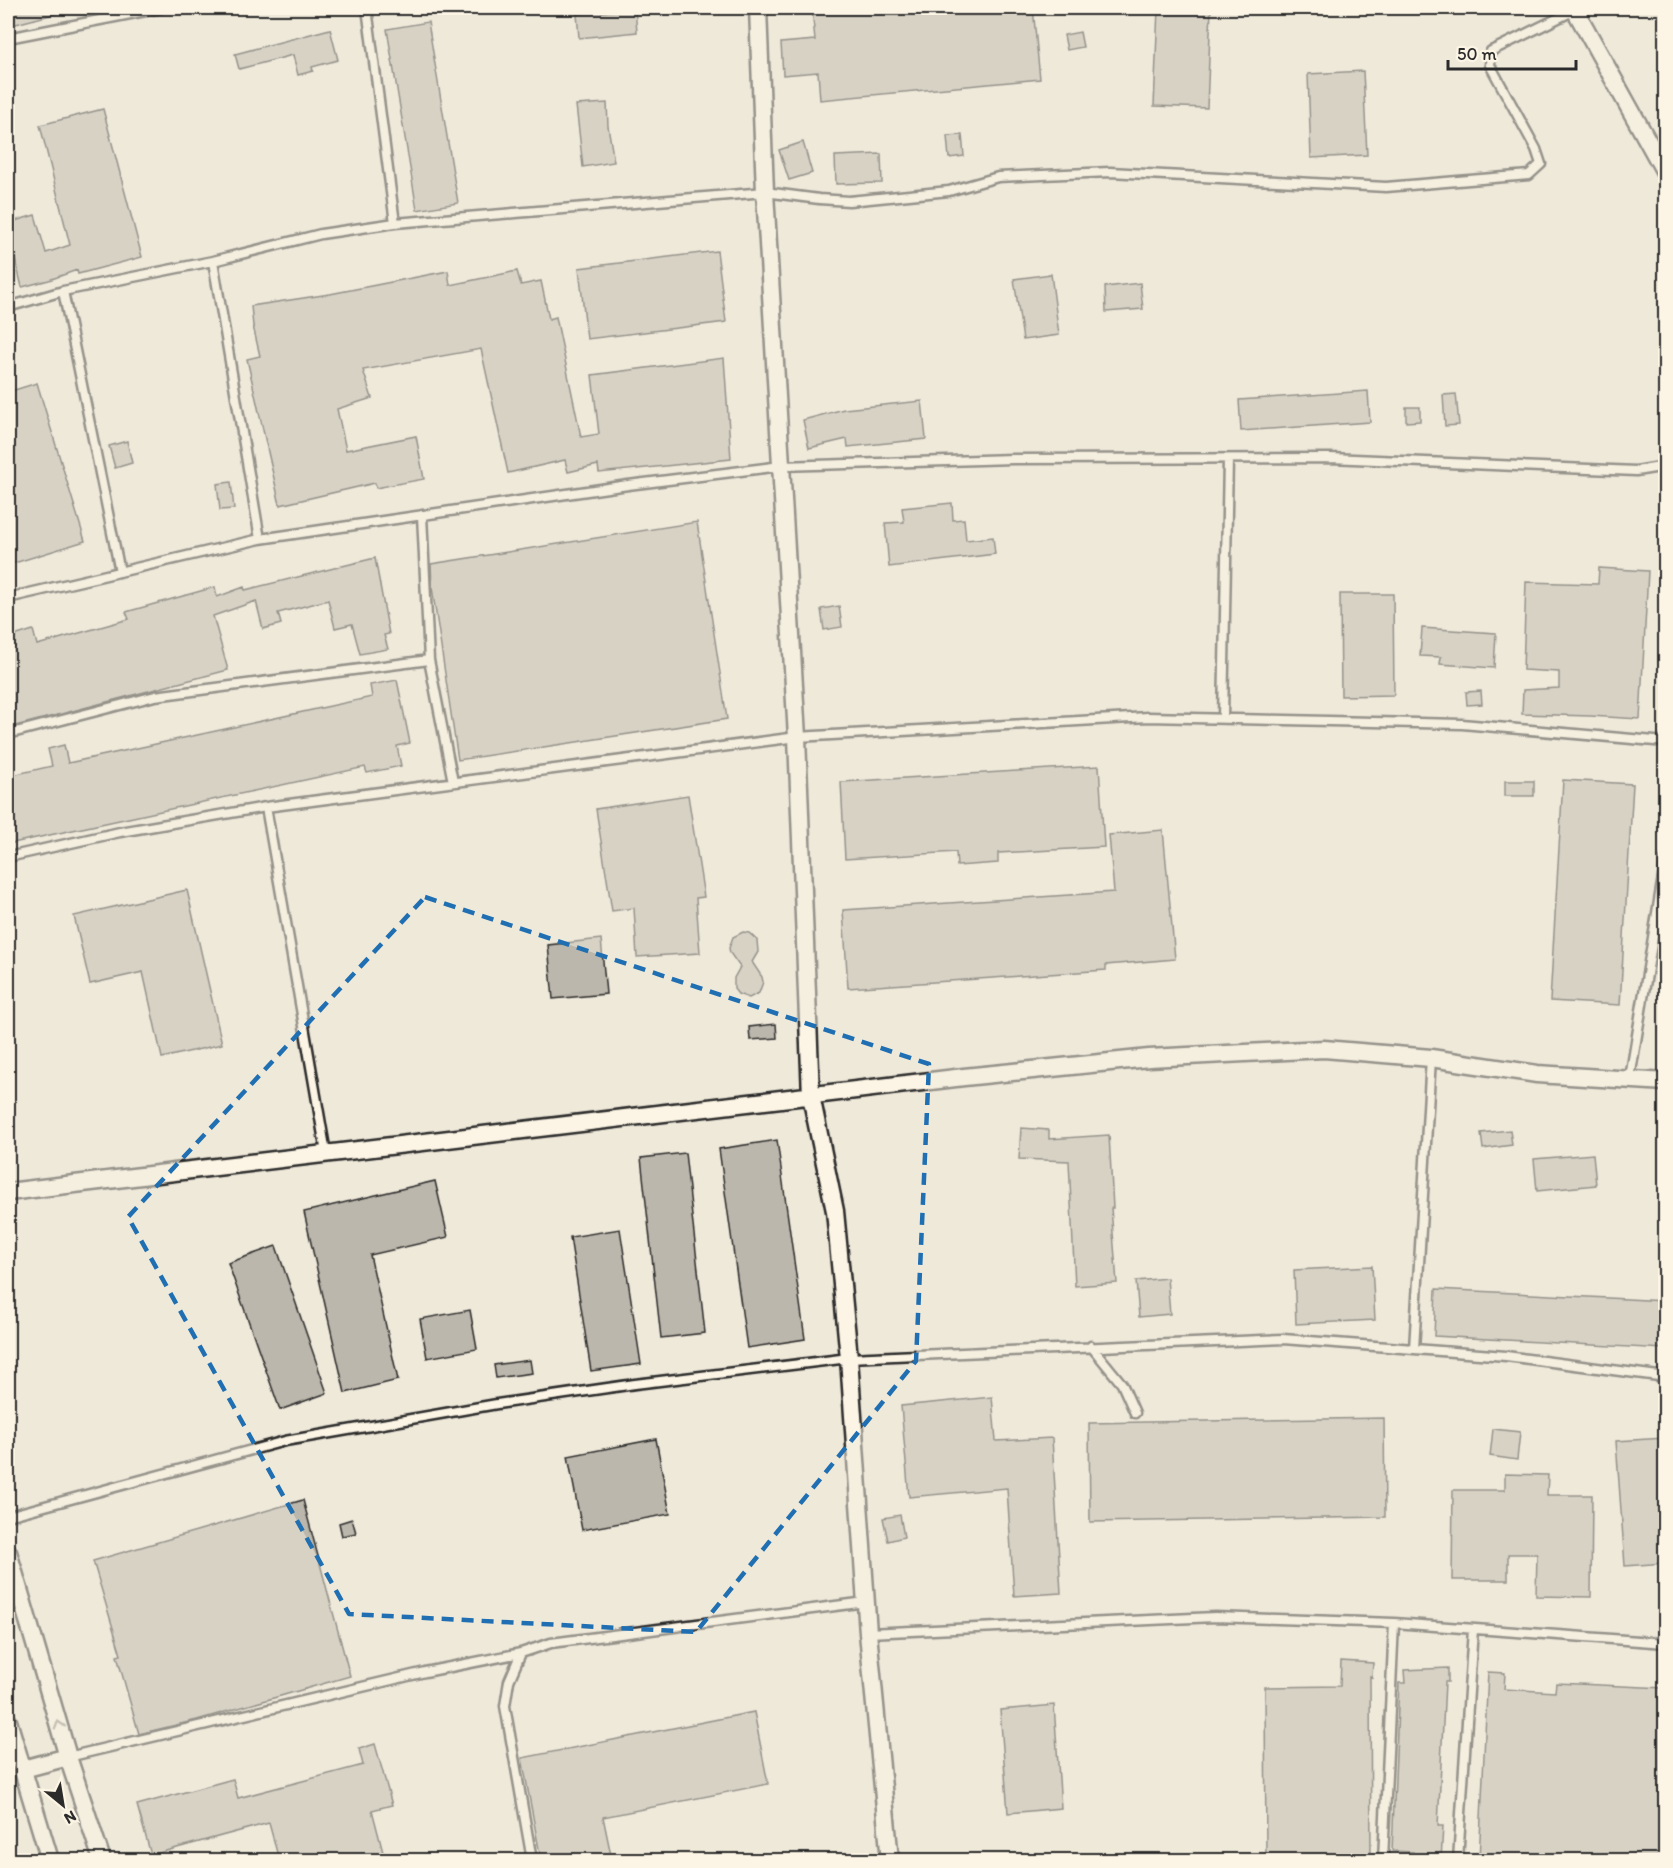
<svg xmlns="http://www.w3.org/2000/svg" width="1673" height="1868" font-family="Itim,sans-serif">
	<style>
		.building { fill: #bcb7ac; stroke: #2b2b2b; stroke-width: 1.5 }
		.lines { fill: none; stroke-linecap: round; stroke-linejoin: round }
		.lane-casing { stroke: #2b2b2b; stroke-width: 13 }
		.street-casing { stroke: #2b2b2b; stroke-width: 21 }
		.lane { stroke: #fcf5e5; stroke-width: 8 }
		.street { stroke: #fcf5e5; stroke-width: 16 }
		.oneway { stroke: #949088 }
		.marked { fill: none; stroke: #1f6fb2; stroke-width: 4.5; stroke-dasharray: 12 8; stroke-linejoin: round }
	</style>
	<rect width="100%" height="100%" fill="#efe9da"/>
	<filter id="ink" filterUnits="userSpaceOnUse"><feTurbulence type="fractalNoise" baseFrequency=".0167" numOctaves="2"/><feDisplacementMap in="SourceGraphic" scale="12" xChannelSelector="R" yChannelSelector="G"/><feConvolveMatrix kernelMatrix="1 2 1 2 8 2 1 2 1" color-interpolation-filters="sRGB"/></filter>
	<g filter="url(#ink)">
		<!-- building -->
		<path class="building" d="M8,8H61L62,12L8,26Z
			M812,8H1033L1040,79L820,100L818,72L783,75L781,43L815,40Z
			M1158,8H1211L1207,108L1154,106Z
			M635,9L637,32L579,38L577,14Z
			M428,22L458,203L417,210L387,29Z
			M330,29L338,60L312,67L313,71L298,75L293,55L239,69L235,54Z
			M1080,32L1083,47L1067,50L1064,35Z
			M1363,71L1367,155L1311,158L1308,74Z
			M607,103L608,126L614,162L583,167L576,105Z
			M103,109L142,257L78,274L77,270L49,280L22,287L12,247H15L8,223L35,215L46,253L70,245L40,125Z
			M962,135L964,156L949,158L947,136Z
			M803,142L812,173L789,180L779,150Z
			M881,154L882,183L836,184L835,156Z
			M717,251L726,322L587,339L579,268Z
			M448,271L450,285L517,271L521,285L541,281L549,319L556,317L581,437L599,434L592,375L724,358L731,459L599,473L598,465L568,472L565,460L508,473L481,349L363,370L372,398L337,409L346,450L416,436L424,479L376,488L375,483L280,505L247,359L260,356L253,326L251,306L330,294Z
			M1051,274L1059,335L1023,340L1014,279Z
			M1140,283L1143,309L1106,312L1105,287Z
			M37,383L85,541L8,565V392Z
			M1368,391L1370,422L1241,431L1239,400Z
			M1456,394L1459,425L1445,426L1443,395Z
			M922,401L926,439L848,447L847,439L809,448L803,420L844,409Z
			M1406,407H1420V421L1406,422Z
			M127,441L132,463L115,468L109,446Z
			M231,482L234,509L220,510L217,484Z
			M952,503L953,520L964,519L966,540L993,537L995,554L889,567L885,523L904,522L902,508Z
			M697,522L727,719L458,760L432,587L431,564Z
			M375,558L389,634L384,635L388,649L360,654L352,624L335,628L328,600L278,613L281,624L263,629L256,601L213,616L228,670L8,728V638L33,630L37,645L129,619L126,612L215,587L217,597L244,587L245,590Z
			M1599,568L1648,571L1640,719L1590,716L1522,714L1523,690L1559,688V672L1523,670L1526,582L1598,584Z
			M1340,594H1393L1394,695L1341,696Z
			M839,606L842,627L824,630L821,609Z
			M1422,628L1496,633L1494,668L1440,664L1441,657L1420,656Z
			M397,680L410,743L397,746L401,766L367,773L365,767L8,844V776L52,766L48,749L64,745L68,763L372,697L370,685Z
			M1481,691L1482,704L1467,705L1466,692Z
			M1099,766L1104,847L998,853V863L957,866L956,852L845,859L841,782Z
			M1563,780L1633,784L1620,1005L1550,1001Z
			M1505,781H1534V796H1505Z
			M688,795L704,897L696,898L700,953L637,957L634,908L612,911L596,809Z
			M1163,830L1175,959L1106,965V970L848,988L843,910L1114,892L1109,835Z
			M187,890L222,1044L162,1058L143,972L90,984L74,916Z
			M743,932L749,933L757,940L758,952L752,962L762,977L763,982L759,993L749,998L738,994L734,989V978L740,967L730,953L729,948L733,937Z
			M601,939L606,994L553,999L548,945Z
			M776,1024L777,1038L750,1040L749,1027Z
			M1021,1128L1049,1130V1139L1109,1135L1113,1208H1111L1117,1283L1075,1286L1069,1161L1019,1159Z
			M1510,1130L1512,1145L1483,1149L1481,1133Z
			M777,1140L805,1339L747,1348L719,1149Z
			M685,1153L705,1333L661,1338L641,1158Z
			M1593,1154L1596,1185L1537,1191L1534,1159Z
			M435,1181L448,1237L370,1255L398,1380L345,1393L304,1212Z
			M620,1229L641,1364L591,1371L570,1237Z
			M276,1246L327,1393L280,1410L228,1263Z
			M1372,1266L1375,1320L1296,1324L1294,1270Z
			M1167,1278L1170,1314L1139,1317L1136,1281Z
			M1436,1289L1665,1301V1349L1434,1336Z
			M470,1310L477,1349L427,1358L420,1319Z
			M530,1360L532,1373L496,1378L494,1365Z
			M992,1397L996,1441L1052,1438L1061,1593L1014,1596L1007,1488L909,1497L901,1406Z
			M1384,1418L1385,1517L1090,1522L1089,1423Z
			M1493,1429L1520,1432L1517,1460L1490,1456Z
			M1665,1438V1563L1625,1566L1616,1441Z
			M656,1439L670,1514L582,1530L568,1456Z
			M1505,1474L1548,1475L1547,1495H1592L1591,1597L1536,1596L1537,1554H1508V1580H1452L1453,1490H1505Z
			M303,1500L350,1676L197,1720L139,1734L117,1656L121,1655L93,1561Z
			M900,1515L904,1537L888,1541L883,1518Z
			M352,1519L356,1533L342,1536L339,1523Z
			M1341,1661L1373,1663L1372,1677L1370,1676L1371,1860H1266L1265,1687L1340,1686Z
			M1448,1668V1682H1445L1438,1826H1443L1441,1860H1413V1852L1392,1851L1399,1683H1405L1404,1670Z
			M1488,1672L1505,1673L1504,1689L1555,1692L1556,1683L1665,1688V1860H1479Z
			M1054,1705L1061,1808L1008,1813L1000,1710Z
			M754,1712L768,1784L603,1817L612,1860H541L522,1758Z
			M375,1744L392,1805L372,1810L385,1860H279L269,1823L151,1855L137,1805L233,1779L238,1798L363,1765L359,1749Z"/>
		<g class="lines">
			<!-- lane casing -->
			<g class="lane-casing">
				<path id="lane" d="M367,8L395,223
					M8,38L161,8
					M213,261L260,539
					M63,291L120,572
					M8,307L63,291L213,261L321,234L395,223L765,192L819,199L849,201L949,191L998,177L1110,172L1386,187L1529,175L1541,164L1536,149L1490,65L1491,51L1575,10
					M422,515L429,660L453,782
					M8,598L260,539L628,485L781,466L1013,459L1330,458L1636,471L1666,466
					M1223,718L1228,459
					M8,734L155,696L429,660
					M266,807L326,1153
					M8,857L120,832L266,807L797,737L1148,717L1462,724L1666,742
					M1630,1078L1666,858
					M1091,1346L1122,1384L1135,1413
					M1414,1349L1431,1058
					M8,1516L285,1441L497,1404L635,1384L849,1358L1283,1339L1506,1356L1666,1377
					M868,1633L1215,1617L1394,1623L1666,1643
					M521,1653L509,1681L505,1706L532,1860
					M68,1757L425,1672L521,1653L551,1643L866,1602
					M1383,1860L1394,1623
					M1458,1860L1473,1629"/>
			</g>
			<!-- street casing -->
			<g class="street-casing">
				<path id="street" d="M758,8L765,192L797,737L811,1096L835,1211L849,1358L868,1633L890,1860
					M1574,8L1666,174
					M8,1192L964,1077L1149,1058L1324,1049L1431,1058L1537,1074L1666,1082
					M8,1552L68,1757L102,1860
					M8,1721L50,1860
					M23,1769L68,1757"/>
			</g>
			<!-- lane -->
			<use href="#lane" class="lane"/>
			<!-- street -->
			<use href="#street" class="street"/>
		</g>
		<!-- one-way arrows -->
		<defs><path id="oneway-chevron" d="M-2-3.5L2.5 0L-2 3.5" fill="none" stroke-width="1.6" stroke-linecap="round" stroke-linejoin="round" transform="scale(1.5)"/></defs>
		<use class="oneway" href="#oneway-chevron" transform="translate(59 1725) rotate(-107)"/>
	</g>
	<!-- marked area -->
	<path d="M0 0H1673V1868H0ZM425,897L929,1064L916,1361L696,1632L349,1614L128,1217Z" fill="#efe9da" fill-opacity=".55" fill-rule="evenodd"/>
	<path class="marked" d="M425,897L929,1064L916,1361L696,1632L349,1614L128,1217Z"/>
	<!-- margin -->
	<rect width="1673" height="1868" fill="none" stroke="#fcf5e5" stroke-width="30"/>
	<rect x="15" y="15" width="1643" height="1838" fill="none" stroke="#2b2b2b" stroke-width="2" filter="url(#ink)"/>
	<!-- north arrow -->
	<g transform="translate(63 1805) rotate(150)" stroke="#fcf5e5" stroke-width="4.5" paint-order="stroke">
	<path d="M0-4.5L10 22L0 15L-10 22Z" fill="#2b2b2b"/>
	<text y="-9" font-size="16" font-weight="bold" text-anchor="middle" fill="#2b2b2b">N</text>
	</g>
	<!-- scale -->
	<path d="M1448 60v9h128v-9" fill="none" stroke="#2b2b2b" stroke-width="3"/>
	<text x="1457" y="60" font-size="18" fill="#2b2b2b" stroke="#fcf5e5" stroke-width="4.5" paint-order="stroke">50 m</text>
</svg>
